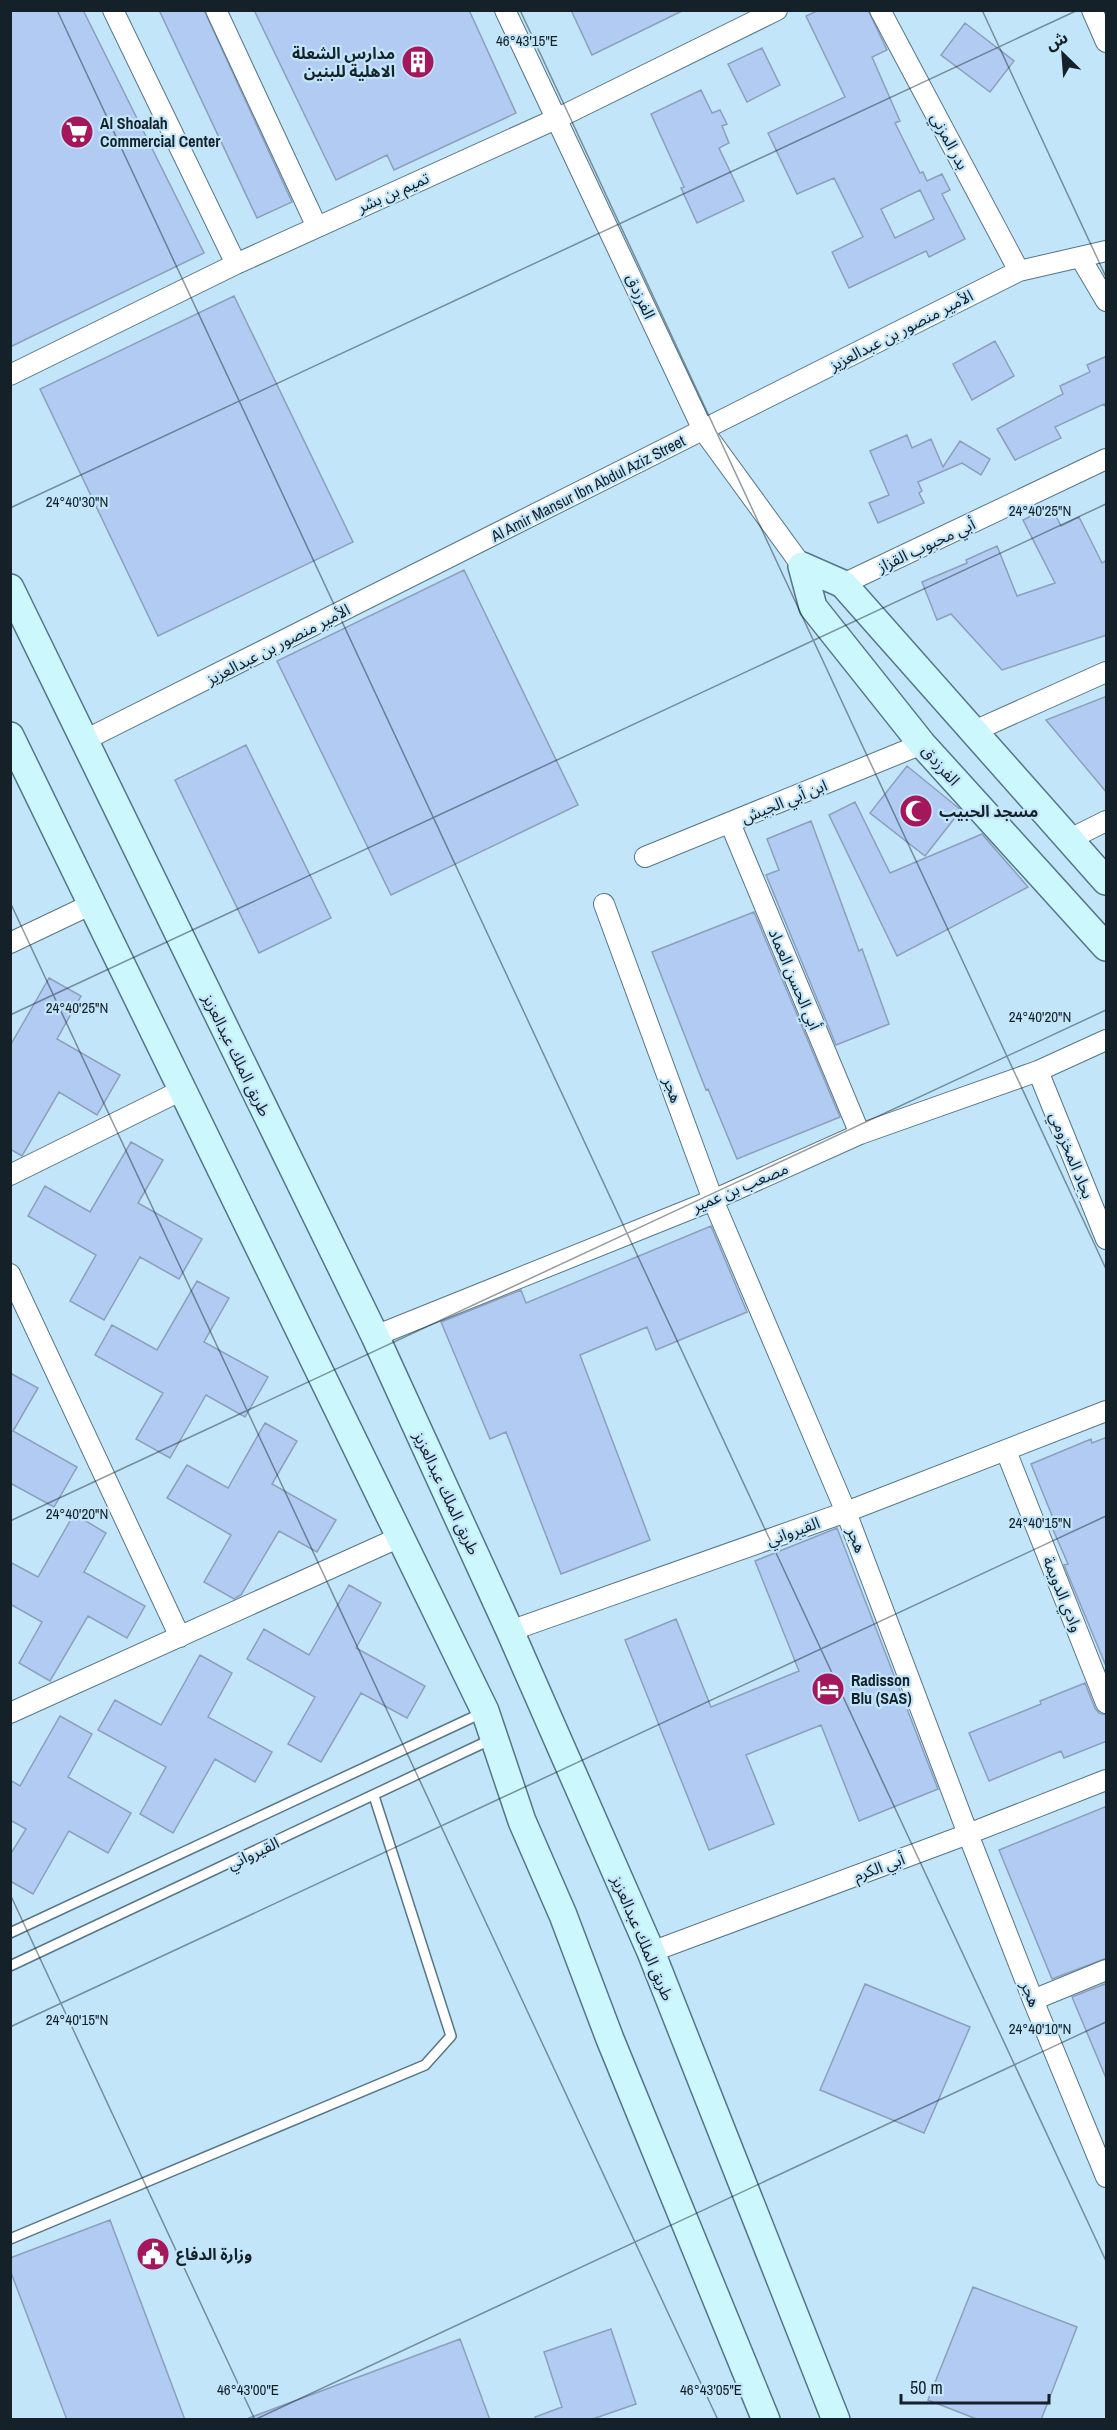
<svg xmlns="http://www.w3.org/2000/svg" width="1117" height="2430" font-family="'Archivo Narrow','Noto Sans Arabic',sans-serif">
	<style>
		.building { fill: #b1cbf3; stroke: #8c9fbb; stroke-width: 1.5; fill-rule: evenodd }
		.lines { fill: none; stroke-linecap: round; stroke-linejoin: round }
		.lane-casing { stroke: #567688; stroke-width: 12 }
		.street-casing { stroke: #567688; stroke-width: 22 }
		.secondary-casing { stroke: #567688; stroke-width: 30 }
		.lane { stroke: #fff; stroke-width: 9 }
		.street { stroke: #fff; stroke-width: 20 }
		.secondary { stroke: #cbf7fd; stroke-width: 27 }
		.ticks { fill: none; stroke: #142129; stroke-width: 1.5; stroke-opacity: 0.45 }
		.labels { text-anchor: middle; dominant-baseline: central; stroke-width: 4.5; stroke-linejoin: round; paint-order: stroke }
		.poi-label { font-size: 16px; font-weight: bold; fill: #142129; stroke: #c2e5f9; text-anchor: start }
		.street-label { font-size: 16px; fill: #142129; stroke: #c2e5f9 }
		.ticks-label { font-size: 15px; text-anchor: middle; fill: #142129; stroke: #c2e5f9; stroke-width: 4.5; stroke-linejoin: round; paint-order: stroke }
	</style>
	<rect width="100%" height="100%" fill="#c2e5f9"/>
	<!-- building -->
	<path class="building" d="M10,10H83L204,253L10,347Z
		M159,10H204L292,202L257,218Z
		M254,10H469L516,113L394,170L387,155L336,180Z
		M571,10H684L592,55Z
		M819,10H868L887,50L872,57L900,121L895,123L920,173L923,172L927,181L942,174L950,190L942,194L965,239L929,257L926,251L849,288L832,252L863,237L834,178L797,194L768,133L845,97L806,16ZM920,190L934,219L895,238L881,209Z
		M965,23L1014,61L990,92L941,55Z
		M762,48L780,85L747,102L728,64Z
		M701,90L712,113L720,110L727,124L722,126L729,143L719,148L744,201L697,223L681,188L684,187L651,114Z
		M234,296L353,542L158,636L40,389Z
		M995,341L1014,376L972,400L953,364Z
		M1107,356V410L1104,404L1055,427L1061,438L1015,460L997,429L1063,394L1060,386L1090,372L1087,365Z
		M907,435L912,448L931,439L943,467L960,441L990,459L981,475L962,463L918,482L922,491L919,493L924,503L878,523L869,503L889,495L870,451Z
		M1051,506L1061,526L1079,517L1102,563L1107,560V635L1002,670L951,614L937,620L922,582L967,563L966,560L997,546L1017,596L1055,583L1023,520Z
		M464,570L578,805L391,895L277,661Z
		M1107,696V793L1046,720Z
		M246,745L331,918L259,953L175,780Z
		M907,766L961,810L925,856L870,813Z
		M855,802L890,873L982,834L1028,887L897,956L829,815Z
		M811,821L859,951L862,949L889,1024L836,1045L766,875L779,870L767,839Z
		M754,912L840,1117L737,1159L708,1089L706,1090L652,952Z
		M49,978L81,996L57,1039L120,1075L97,1115L59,1092L22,1156L10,1149V1046Z
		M131,1142L163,1160L138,1203L202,1239L179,1279L140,1257L104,1320L70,1301L96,1255L28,1216L45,1186L90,1212Z
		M711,1226L747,1312L656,1350L647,1327L580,1355L650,1540L561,1574L506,1432L490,1439L441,1322L521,1290L526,1303Z
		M197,1281L229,1298L204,1342L268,1377L245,1417L206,1395L170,1458L136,1439L163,1393L95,1355L112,1325L157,1350Z
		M10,1373L38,1388L13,1431L77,1467L54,1507L10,1483Z
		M265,1423L297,1441L272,1484L336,1520L317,1552L279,1531L241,1595L234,1599L204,1582L231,1535L167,1498L187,1465L228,1488Z
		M1107,1437V1665L1106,1666L1064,1565L1068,1564L1051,1525L1055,1523L1031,1464L1091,1439L1092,1443Z
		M74,1514L106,1533L84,1572L145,1606L127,1638L88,1616L50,1681L19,1663L42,1622L10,1604V1562L38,1577Z
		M837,1528L938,1789L859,1821L821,1725L746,1755L774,1824L709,1850L625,1640L676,1619L711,1707L799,1671L755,1561Z
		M349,1585L381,1603L356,1648L425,1686L407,1718L361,1693L321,1762L288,1744L315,1697L247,1659L264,1629L309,1655Z
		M200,1655L232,1673L208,1717L272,1752L255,1782L215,1759L173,1833L140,1814L166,1767L98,1730L115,1700L161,1725Z
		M1085,1683L1095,1708L1099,1713L1107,1715V1741L1064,1758L1061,1751L989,1781L969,1733L1041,1704L1040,1701Z
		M60,1716L92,1734L68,1777L131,1813L108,1853L69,1831L33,1894L10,1881V1855L26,1829L10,1820V1780L20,1786Z
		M1107,1806V1958L1052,1979L999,1850Z
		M1107,1983V2078H1106L1072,1997Z
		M865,1984L970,2027L924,2133L820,2090Z
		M110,2220L185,2420H67L10,2270V2258Z
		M973,2287L1077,2327L1041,2420H979L928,2400Z
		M611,2329L636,2404L590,2420H535V2417L562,2407L544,2352Z
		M460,2339L490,2420H250L249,2418Z"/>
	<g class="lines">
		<!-- lane casing -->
		<g class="lane-casing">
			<path id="lane" d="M10,1933L484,1712
				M10,1966L492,1739
				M10,2239L425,2065L451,2036L374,1796"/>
		</g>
		<!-- street casing -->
		<g class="street-casing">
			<path id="street" d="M113,10L236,264
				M216,10L317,227
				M505,10L703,430L802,566
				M880,10L1019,271
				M1092,10L1106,42
				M1080,257L1106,301
				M10,375L236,264L558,118L777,10
				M843,584L1106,459
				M972,732L1106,672
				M83,741L1019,271L1106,251
				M730,823L860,1134
				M1070,839L1106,821
				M645,857L922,744
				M604,904L713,1200L846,1512L968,1834L1033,2000L1106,2177
				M10,943L92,904
				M1038,1071L1106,1239
				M10,1175L182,1090
				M10,1274L180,1637
				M375,1336L713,1200L860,1134L1038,1071L1106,1040
				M1006,1451L1106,1703
				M510,1631L846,1512L1106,1411
				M10,1713L400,1537
				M651,1952L968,1834L1106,1780
				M1033,2000L1106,1970"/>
		</g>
		<!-- secondary casing -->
		<g class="secondary-casing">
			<path id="secondary" d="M802,566L813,607L922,744L1106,947
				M802,566L843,584L1106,881
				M10,588L375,1336L510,1631L651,1952L836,2420
				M10,736L485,1711L522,1821L563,1915L610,2039L766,2420"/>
		</g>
		<!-- lane -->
		<use href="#lane" class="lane"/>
		<!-- street -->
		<use href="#street" class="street"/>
		<!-- secondary -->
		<use href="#secondary" class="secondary"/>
	</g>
	<!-- ticks -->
	<path class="ticks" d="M57,10L1106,2261M520,10L1106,1269M982,10L1106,277M10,508L1078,10M10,902L718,2420M10,1015L1106,504M10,1521L1106,1010M10,1894L255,2420M10,2027L1106,1516M254,2420L1106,2022"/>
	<!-- icons -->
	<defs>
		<g id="building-disc" transform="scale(1.725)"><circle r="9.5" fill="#a4175c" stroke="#c2e5f9"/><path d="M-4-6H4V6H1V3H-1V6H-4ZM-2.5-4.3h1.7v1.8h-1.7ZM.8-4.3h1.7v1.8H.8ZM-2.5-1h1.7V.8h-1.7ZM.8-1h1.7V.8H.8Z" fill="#fff"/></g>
		<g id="supermarket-disc" transform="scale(1.725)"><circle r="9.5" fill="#a4175c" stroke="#c2e5f9"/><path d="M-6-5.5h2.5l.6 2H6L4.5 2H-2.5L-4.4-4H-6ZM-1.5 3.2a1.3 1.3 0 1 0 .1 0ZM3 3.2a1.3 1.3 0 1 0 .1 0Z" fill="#fff"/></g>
		<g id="mosque-disc" transform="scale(1.725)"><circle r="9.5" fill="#a4175c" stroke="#c2e5f9"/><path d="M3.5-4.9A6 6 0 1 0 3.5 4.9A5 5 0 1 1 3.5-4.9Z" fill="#fff"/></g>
		<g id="hotel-disc" transform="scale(1.725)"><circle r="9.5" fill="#a4175c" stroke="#c2e5f9"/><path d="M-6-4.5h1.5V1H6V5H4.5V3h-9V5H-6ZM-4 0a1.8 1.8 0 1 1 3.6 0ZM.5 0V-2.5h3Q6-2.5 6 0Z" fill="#fff"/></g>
		<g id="civic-disc" transform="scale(1.725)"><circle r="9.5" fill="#a4175c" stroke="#c2e5f9"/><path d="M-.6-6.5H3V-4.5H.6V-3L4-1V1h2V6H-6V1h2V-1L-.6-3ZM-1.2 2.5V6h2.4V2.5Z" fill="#fff"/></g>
	</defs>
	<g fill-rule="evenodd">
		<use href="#building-disc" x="418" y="62"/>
		<use href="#supermarket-disc" x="77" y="132"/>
		<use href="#mosque-disc" x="916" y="811"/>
		<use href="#hotel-disc" x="828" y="1689"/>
		<use href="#civic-disc" x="153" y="2254"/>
	</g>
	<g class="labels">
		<!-- poi labels -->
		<g class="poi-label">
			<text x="395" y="53" text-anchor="end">مدارس الشعلة<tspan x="395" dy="18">الاهلية للبنين</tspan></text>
			<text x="100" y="123">Al Shoalah<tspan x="100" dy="18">Commercial Center</tspan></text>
			<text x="939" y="811">مسجد الحبيب</text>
			<text x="851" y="1680">Radisson<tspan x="851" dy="18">Blu (SAS)</tspan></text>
			<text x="176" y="2254">وزارة الدفاع</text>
		</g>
		<!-- street labels -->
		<g class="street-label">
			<text transform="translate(950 141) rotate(62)">بدر المزني</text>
			<text transform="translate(393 192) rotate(-24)">تميم بن بشر</text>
			<text transform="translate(641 296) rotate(65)">الفرزدق</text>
			<text transform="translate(901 330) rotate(-27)">الأمير منصور بن عبدالعزيز</text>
			<text transform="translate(588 488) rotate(-27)">Al Amir Mansur Ibn Abdul Aziz Street</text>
			<text transform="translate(926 545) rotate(-25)">أبي محبوب القزاز</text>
			<text transform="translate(278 644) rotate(-27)">الأمير منصور بن عبدالعزيز</text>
			<text transform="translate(941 765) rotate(48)">الفرزدق</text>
			<text transform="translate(784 801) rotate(-22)">ابن أبي الجيش</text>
			<text transform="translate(795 979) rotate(67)">أبي الحسن العماد</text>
			<text transform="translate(237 1055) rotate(64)">طريق الملك عبدالعزيز</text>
			<text transform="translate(673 1090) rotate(70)">هجر</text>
			<text transform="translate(1072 1155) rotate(68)">بجاد المخزومي</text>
			<text transform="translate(740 1187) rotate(-23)">مصعب بن عمير</text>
			<text transform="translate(447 1493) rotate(65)">طريق الملك عبدالعزيز</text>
			<text transform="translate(793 1531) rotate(-20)">القيرواني</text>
			<text transform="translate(857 1540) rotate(69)">هجر</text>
			<text transform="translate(1063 1594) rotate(68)">وادي الدويمة</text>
			<text transform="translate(253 1853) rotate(-25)">القيرواني</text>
			<text transform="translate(879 1867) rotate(-20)">أبي الكرم</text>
			<text transform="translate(643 1938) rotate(67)">طريق الملك عبدالعزيز</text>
			<text transform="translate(1031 1994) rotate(68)">هجر</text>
		</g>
	</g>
	<g class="ticks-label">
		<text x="527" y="46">46°43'15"E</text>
		<text x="77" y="507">24°40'30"N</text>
		<text x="1040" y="516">24°40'25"N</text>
		<text x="77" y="1013">24°40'25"N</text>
		<text x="1040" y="1022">24°40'20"N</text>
		<text x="77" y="1519">24°40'20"N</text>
		<text x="1040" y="1528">24°40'15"N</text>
		<text x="77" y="2025">24°40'15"N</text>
		<text x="1040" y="2034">24°40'10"N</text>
		<text x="248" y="2395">46°43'00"E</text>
		<text x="711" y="2395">46°43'05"E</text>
	</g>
	<!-- border -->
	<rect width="1117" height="2430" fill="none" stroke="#142129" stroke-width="24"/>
	<!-- north arrow -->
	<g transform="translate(1063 54) rotate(335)" stroke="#c2e5f9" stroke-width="4.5" paint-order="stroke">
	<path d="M0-4.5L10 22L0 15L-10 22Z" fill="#142129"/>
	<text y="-9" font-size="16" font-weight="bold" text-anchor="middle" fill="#142129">ش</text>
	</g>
	<!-- scale -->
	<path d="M901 2394v9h148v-9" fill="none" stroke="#142129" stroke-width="3"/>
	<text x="910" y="2394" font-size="18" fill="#142129" stroke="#c2e5f9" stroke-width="4.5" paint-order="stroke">50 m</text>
</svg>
